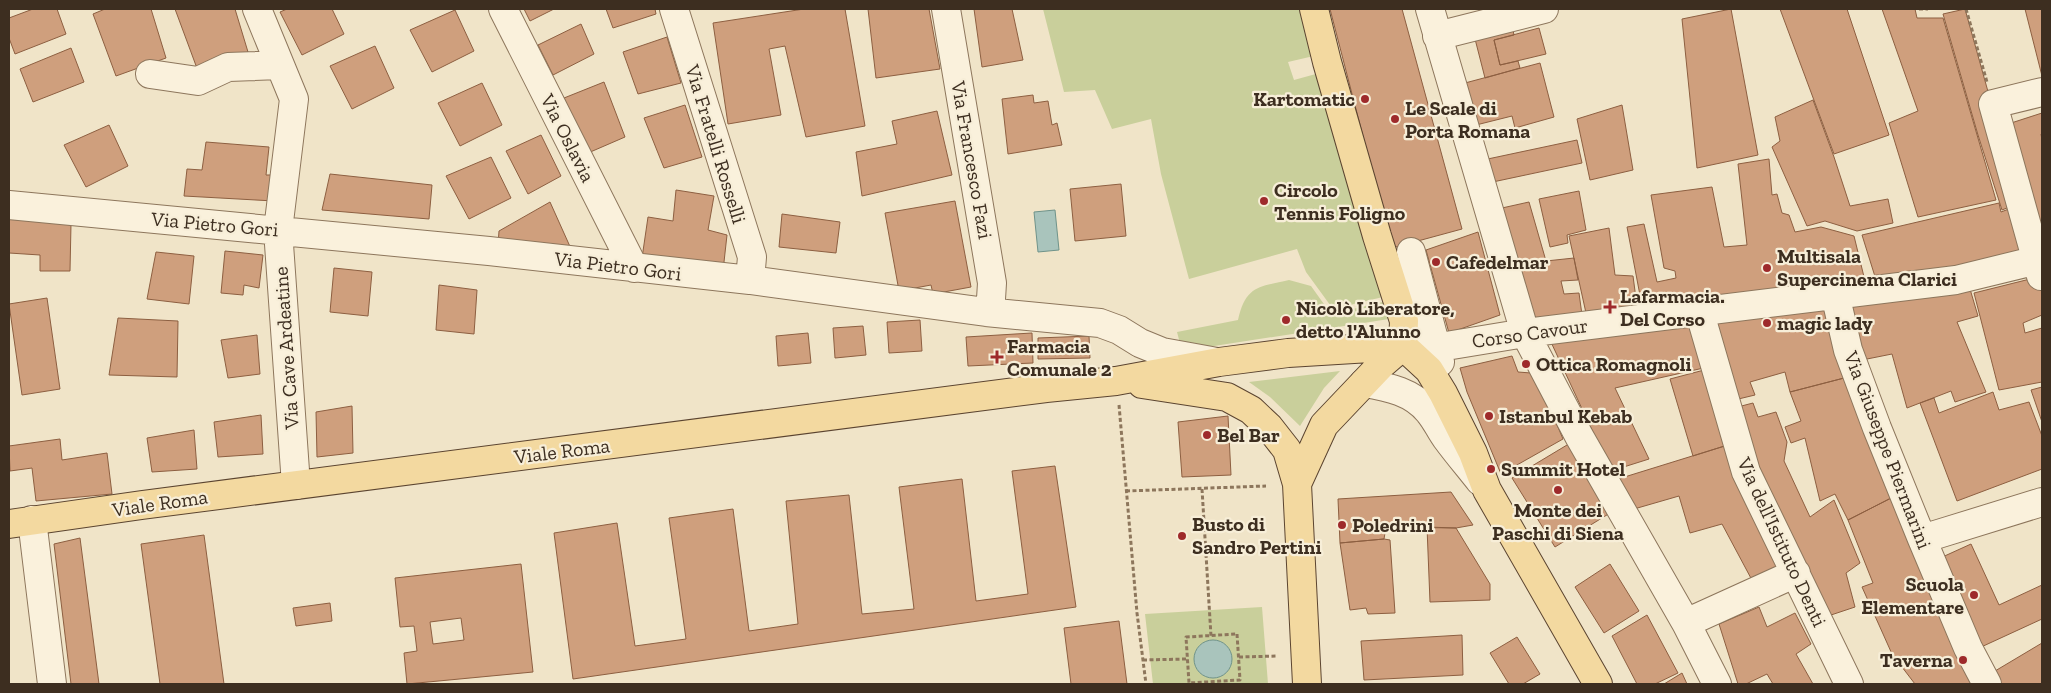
<svg xmlns="http://www.w3.org/2000/svg" width="2051" height="693" font-family="'Zilla Slab',serif">
	<style>
		.green { fill: #c9cf9b }
		.water { fill: #a9c4bc; stroke: #6f938a }
		.building { fill: #cf9f7d; stroke: #8d5f41; fill-rule: evenodd }
		.lines { fill: none; stroke-linecap: round; stroke-linejoin: round }
		.minor-casing { stroke: #8d765c; stroke-width: 30 }
		.major-casing { stroke: #5b4430; stroke-width: 30 }
		.path { stroke: #8d765c; stroke-width: 3; stroke-dasharray: 4 2.5; stroke-linecap: butt }
		.minor { stroke: #faf1dc; stroke-width: 28 }
		.major { stroke: #f3d9a0; stroke-width: 28 }
		.poi-dot { fill: #9e2a2b; stroke: #f7eed8; stroke-width: 2 }
		.labels { text-anchor: middle; dominant-baseline: central; stroke-width: 4.5; stroke-linejoin: round; paint-order: stroke }
		.poi-label { font-size: 20px; font-weight: bold; fill: #3d2e20; stroke: #f7eed8; text-anchor: start }
		.street-label { font-size: 20px; fill: #3d2e20; stroke: #f7eed8 }
	</style>
	<rect width="100%" height="100%" fill="#f0e4c8"/>
	<!-- green -->
	<path class="green" d="M1043,9H1306L1318,55L1288,62L1294,80L1323,72L1387,296L1333,309L1306,272L1297,249L1189,279L1161,174L1151,119L1112,129L1095,90L1064,92Z
		M1289,280L1311,286L1331,314L1383,302L1389,319L1182,351L1177,332L1238,320C1246,285 1259,287 1289,280Z
		M1340,371L1324,388L1300,426L1270,397L1249,382Z
		M1262,607L1268,684H1153L1145,614Z"/>
	<!-- water -->
	<path class="water" d="M1055,210L1059,250L1038,252L1034,212Z
		M1194 659a19 19 0 1 1 38 0a19 19 0 1 1-38 0Z"/>
	<!-- building -->
	<path class="building" d="M33,9H57L66,34L15,54L9,38V18Z
		M105,9H151L166,58L116,76L93,14Z
		M175,9H235L248,52L198,71Z
		M287,9H332L344,34L302,55L280,12Z
		M524,9H554L530,21Z
		M606,9H655L656,14L613,28Z
		M804,9H845L865,126L806,137L785,46L769,49L781,115L728,124L713,23Z
		M868,9H929L940,69L876,78Z
		M974,9H1012L1023,60L982,67Z
		M1330,9H1402L1462,229L1392,248Z
		M1731,9L1758,155L1697,168L1682,19Z
		M1780,9H1847L1889,135L1834,154Z
		M1882,9H1915L1917,18H1943L1996,200L1918,217L1889,123L1918,111Z
		M1965,9L2019,203L2002,210L1978,135L1943,14Z
		M2025,9H2042V76Z
		M455,10L474,51L432,72L410,30Z
		M581,24L594,54L553,75L538,45Z
		M1512,25L1514,35L1494,40L1500,65L1518,61L1520,68L1485,78L1474,35Z
		M1539,28L1546,54L1500,65L1494,40Z
		M667,37L681,83L638,94L623,52Z
		M375,46L394,88L352,109L330,66Z
		M71,48L84,82L33,102L20,69Z
		M1540,63L1554,117L1515,128L1512,116L1476,125L1465,83Z
		M604,82L625,137L588,153L564,98Z
		M482,83L502,125L460,146L438,103Z
		M1033,95L1034,103L1048,101L1052,125L1057,123L1062,145L1008,154L1002,99Z
		M1813,100L1834,157L1850,206L1888,199L1893,223L1857,231L1825,221L1807,226L1772,147L1780,141L1775,117Z
		M685,105L702,157L664,168L644,118Z
		M1622,105L1633,170L1590,180L1577,119Z
		M937,111L952,175L862,196L856,152L897,144L892,121Z
		M2042,113V134H2041L2042,140V248L2005,125Z
		M109,125L128,166L86,187L64,145Z
		M541,135L561,176L528,194L506,151Z
		M1577,140L1582,163L1488,183L1483,160Z
		M206,142L269,147L266,175H278L274,201L184,196L187,169L202,170Z
		M491,157L511,198L469,219L446,176Z
		M1769,159L1772,195L1777,194L1782,213L1789,215L1795,232L1821,227L1854,236L1866,285L1643,311L1627,227L1644,224L1657,282L1676,278L1675,271L1664,268L1651,195L1712,187L1724,247L1747,245L1738,164Z
		M330,174L432,185L429,219L322,210Z
		M1121,184L1126,236L1075,241L1070,189Z
		M676,190L714,196L708,230L727,235L723,271L641,265L648,217L673,221Z
		M1579,191L1586,230L1567,235L1568,243L1550,247L1539,199Z
		M955,201L971,287L933,294L931,285L899,291L885,213Z
		M550,202L572,251L498,245L499,231Z
		M1529,202L1546,261L1574,258L1578,280L1561,281L1564,294L1579,293L1582,315L1530,323L1502,208Z
		M1999,203L2001,212L2014,207L2030,251L1877,283L1862,235Z
		M782,214L840,222L836,253L779,247Z
		M9,219L71,224L70,271H40V255L9,253Z
		M1609,228L1615,275L1633,276L1637,306L1586,313L1569,236Z
		M1478,232L1500,315L1449,333L1426,250Z
		M225,251L263,255L259,288L244,285L243,295L221,293Z
		M156,252L194,256L189,304L147,299Z
		M334,268L372,272L368,316L330,312Z
		M2042,276V315L2023,323L2025,333L2042,328V382L1999,390L1974,293Z
		M439,285L477,290L474,334L436,330Z
		M1970,289L1978,316L1957,322L1986,392L1955,402L1951,391L1907,408L1892,354L1857,361L1843,307Z
		M47,298L60,389L22,395L9,304Z
		M1830,303L1848,377L1790,392L1785,372L1750,382L1755,395L1730,401L1705,319Z
		M118,318L178,321L177,377L109,375Z
		M920,320L922,351L889,353L887,322Z
		M1694,322L1708,367L1615,388L1649,459L1611,471L1550,340Z
		M863,326L866,355L835,358L833,328Z
		M808,333L811,363L778,366L776,336Z
		M1032,333L1033,363L968,366L966,337Z
		M257,335L260,374L228,378L221,340Z
		M1089,336L1090,358L1038,359V338Z
		M1512,356L1518,372L1531,373L1539,382L1563,439L1501,474L1467,392L1460,368Z
		M1708,369L1731,444L1693,456L1670,379Z
		M1848,377L1897,495L1848,520L1835,494L1820,501L1805,438L1791,443L1785,427L1801,421L1790,392Z
		M2042,387V422L2031,390Z
		M1993,392L1999,410L2029,402L2042,436V469L1957,501L1920,403L1934,398L1939,413Z
		M1753,403L1758,417L1776,412L1787,442L1784,461L1810,517L1834,500L1860,563L1846,573L1855,607L1825,617L1730,409Z
		M352,406L353,453L317,457L316,412Z
		M261,415L263,454L218,457L214,422Z
		M1228,416L1231,475L1182,477L1178,422Z
		M194,430L197,469L152,472L147,438Z
		M60,439L62,460L107,453L112,494L36,501L32,468L10,471L9,446Z
		M1572,442L1610,513L1555,547L1512,478Z
		M1731,444L1788,571L1753,582L1722,524L1690,533L1679,496L1634,509L1618,479Z
		M1055,466L1076,607L573,679L554,533L617,523L635,646L686,639L669,518L733,509L749,631L798,624L786,501L849,495L862,614L914,609L899,487L962,479L976,601L1028,594L1012,471Z
		M1451,492L1473,525L1456,528L1386,527L1384,539L1340,543L1338,499Z
		M1897,495L1980,684H1915L1892,654L1862,587L1873,583L1848,520Z
		M1427,527L1456,528L1490,584V600L1430,602Z
		M204,535L224,684H160L141,544Z
		M80,538L99,684H71L54,544Z
		M1384,539L1390,540L1395,613L1368,614L1366,608L1350,610L1340,543Z
		M1971,544L1999,605L2042,585V619L1979,648L1938,559Z
		M521,564L533,672L407,684L404,653L417,651L414,626L400,627L395,578ZM461,618L464,640L433,644L430,622Z
		M1610,564L1639,611L1604,633L1575,587Z
		M330,603L332,621L296,626L293,608Z
		M1759,607L1767,627L1795,613L1811,644L1796,654L1813,684H1773L1767,674L1746,684H1738L1719,624Z
		M1647,615L1678,673L1655,684H1637L1612,636Z
		M1119,621L1127,684H1071L1064,628Z
		M1462,635L1463,675L1364,680L1361,641Z
		M1517,637L1540,674L1523,684H1509L1490,653Z
		M2042,643V684H1996L1990,674Z
		M1682,673L1687,684H1664Z"/>
	<g class="lines">
		<!-- minor casing -->
		<g class="minor-casing">
			<path id="minor" d="M257,9L294,99L278,230L296,485
				M503,9L634,268
				M674,9L752,257L750,280
				M946,9L992,283L991,299L986,312
				M1430,9L1525,333L1579,436L1686,623L1717,684
				M1437,36L1544,9
				M150,74L198,81L228,67L280,65
				M9,205L489,251L750,280L986,312L1100,323L1119,330L1140,343L1162,352L1217,362
				M1411,252L1440,362
				M2041,276L1993,104L2042,92
				M1835,294L1848,350L1877,428L1922,539L1968,648L1987,684
				M1699,310L1746,472L1849,684
				M1403,346H1446L1525,333L1956,280L2042,259
				M1364,383C1389,387 1413,392 1429,412C1436,420 1440,430 1446,438C1457,453 1469,467 1480,481
				M32,520L52,684
				M1922,539L2042,502
				M1686,623L1796,573"/>
		</g>
		<!-- major casing -->
		<g class="major-casing">
			<path id="major" d="M1314,9L1327,62L1377,236L1404,321L1403,346L1429,370L1443,393L1473,453L1487,490L1598,684
				M1142,384L1227,397L1251,410L1269,427L1287,450L1297,484
				M9,524L142,505L1046,388L1116,381L1219,362L1288,353L1403,346
				M1307,684L1297,484L1324,425L1381,365L1403,346"/>
		</g>
		<!-- path -->
		<path class="path" d="M1919,9H1928
			M1966,9L1987,82
			M1119,405L1137,613L1146,684
			M1202,489L1211,636
			M1126,491L1266,486
			M1237,634L1240,680L1189,683L1186,637Z
			M1239,657L1277,656
			M1143,660L1187,659"/>
		<!-- minor -->
		<use href="#minor" class="minor"/>
		<!-- major -->
		<use href="#major" class="major"/>
	</g>
	<!-- markers -->
	<g class="poi-dot">
		<circle cx="1365" cy="99" r="5"/>
		<circle cx="1395" cy="119" r="5"/>
		<circle cx="1264" cy="201" r="5"/>
		<circle cx="1436" cy="262" r="5"/>
		<circle cx="1767" cy="268" r="5"/>
		<path d="M1607.5 299.5h5v5h5v5h-5v5h-5v-5h-5v-5h5z"/>
		<circle cx="1286" cy="320" r="5"/>
		<circle cx="1767" cy="323" r="5"/>
		<path d="M994.5 349.5h5v5h5v5h-5v5h-5v-5h-5v-5h5z"/>
		<circle cx="1526" cy="364" r="5"/>
		<circle cx="1489" cy="416" r="5"/>
		<circle cx="1207" cy="435" r="5"/>
		<circle cx="1491" cy="469" r="5"/>
		<circle cx="1558" cy="490" r="5"/>
		<circle cx="1342" cy="525" r="5"/>
		<circle cx="1182" cy="536" r="5"/>
		<circle cx="1974" cy="595" r="5"/>
		<circle cx="1963" cy="660" r="5"/>
	</g>
	<g class="labels">
		<!-- poi labels -->
		<g class="poi-label">
			<text x="1355" y="99" text-anchor="end">Kartomatic</text>
			<text x="1405" y="108">Le Scale di<tspan x="1405" dy="23">Porta Romana</tspan></text>
			<text x="1274" y="190">Circolo<tspan x="1274" dy="23">Tennis Foligno</tspan></text>
			<text x="1777" y="256">Multisala<tspan x="1777" dy="23">Supercinema Clarici</tspan></text>
			<text x="1446" y="262">Cafedelmar</text>
			<text x="1620" y="296">Lafarmacia.<tspan x="1620" dy="23">Del Corso</tspan></text>
			<text x="1296" y="308">Nicolò Liberatore,<tspan x="1296" dy="23">detto l'Alunno</tspan></text>
			<text x="1777" y="323">magic lady</text>
			<text x="1007" y="346">Farmacia<tspan x="1007" dy="23">Comunale 2</tspan></text>
			<text x="1536" y="364">Ottica Romagnoli</text>
			<text x="1499" y="416">Istanbul Kebab</text>
			<text x="1217" y="435">Bel Bar</text>
			<text x="1501" y="469">Summit Hotel</text>
			<text x="1558" y="510" text-anchor="middle">Monte dei<tspan x="1558" dy="23">Paschi di Siena</tspan></text>
			<text x="1192" y="524">Busto di<tspan x="1192" dy="23">Sandro Pertini</tspan></text>
			<text x="1352" y="525">Poledrini</text>
			<text x="1964" y="584" text-anchor="end">Scuola<tspan x="1964" dy="23">Elementare</tspan></text>
			<text x="1953" y="660" text-anchor="end">Taverna</text>
		</g>
		<!-- street labels -->
		<g class="street-label">
			<text transform="translate(568 138) rotate(63)">Via Oslavia</text>
			<text transform="translate(716 144) rotate(73)">Via Fratelli Rosselli</text>
			<text transform="translate(972 160) rotate(80)">Via Francesco Fazi</text>
			<text transform="translate(215 224) rotate(5)">Via Pietro Gori</text>
			<text transform="translate(618 266) rotate(7)">Via Pietro Gori</text>
			<text transform="translate(1530 333) rotate(-8)">Corso Cavour</text>
			<text transform="translate(286 348) rotate(-94)">Via Cave Ardeatine</text>
			<text transform="translate(1888 450) rotate(69)">Via Giuseppe Piermarini</text>
			<text transform="translate(562 451) rotate(-7)">Viale Roma</text>
			<text transform="translate(160 503) rotate(-8)">Viale Roma</text>
			<text transform="translate(1782 542) rotate(65)">Via dell'Istituto Denti</text>
		</g>
	</g>
	<!-- border -->
	<rect width="2051" height="693" fill="none" stroke="#3d2e20" stroke-width="20"/>
</svg>
